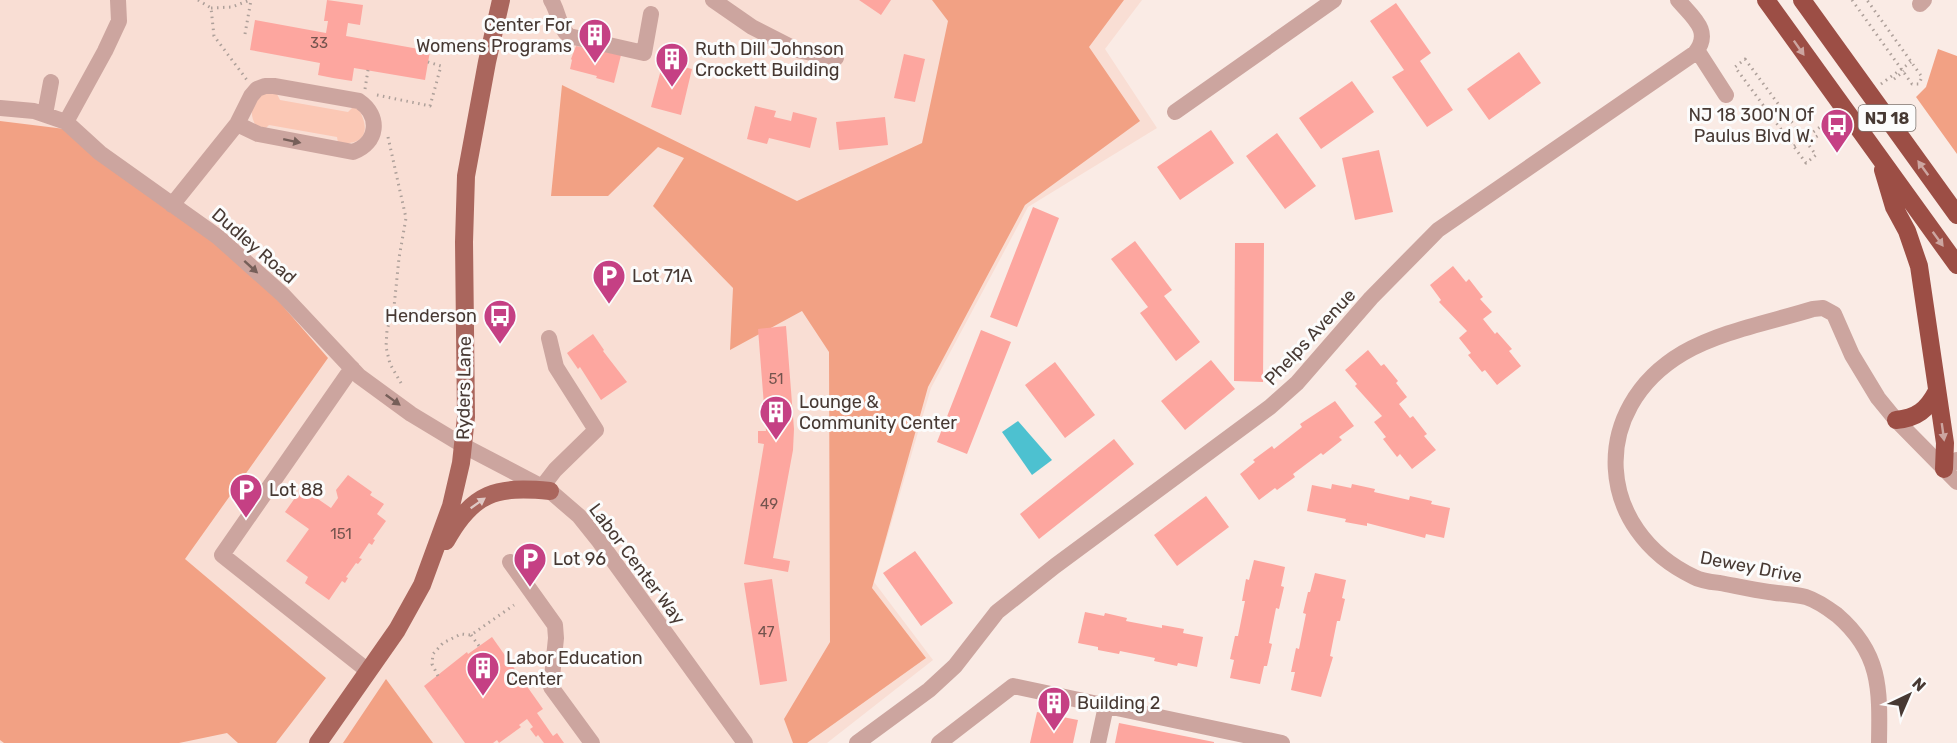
<svg xmlns="http://www.w3.org/2000/svg" width="1957" height="743" font-family="Rubik,sans-serif">
	<style>
		.built { fill: #f9ded4 }
		.green { fill: #fbc8b5 }
		.forest { fill: #f2a184 }
		.water { fill: #4dc1d0 }
		.building { fill: #fda69f }
		.lines { fill: none; stroke-linecap: round; stroke-linejoin: round }
		.path { stroke: #aea09a; stroke-width: 3; stroke-dasharray: 1.5 4.5; stroke-linecap: butt }
		.minor { stroke: #cca59f; stroke-width: 16 }
		.major { stroke: #aa665d; stroke-width: 18 }
		.highway { stroke: #9c4e45; stroke-width: 18 }
		.oneway { fill: #cca5a0 }
		.oneway2 { fill: #765f59 }
		.oneway3 { fill: #dfc8c4 }
		.labels { text-anchor: middle; dominant-baseline: central; stroke-width: 6; stroke-linejoin: round; paint-order: stroke }
		.number-label { font-size: 15px; fill: #74544e }
		.shield { fill: #fcfcfc; stroke: #7d746f; stroke-width: 1.5 }
		.shield-label { font-size: 16px; font-weight: bold; fill: #473933 }
		.poi-label { font-size: 18px; fill: #473933; stroke: #fcfcfc; text-anchor: start }
		.street-label { font-size: 18px; fill: #473933; stroke: #fcfcfc }
	</style>
	<rect width="100%" height="100%" fill="#faebe5"/>
	<!-- built -->
	<path class="built" d="M0,0H1142L1105,49L1157,128L1028,207L931,388L874,582L933,660L827,743H0Z"/>
	<!-- green -->
	<path class="green" d="M264,93L277,94L280,100L348,112L352,108H358C371,130 366,146 338,143L337,137L269,125L265,129L256,126C248,112 252,102 264,93Z"/>
	<!-- forest -->
	<path class="forest" d="M932,0H1124L1089,47L1140,121L1025,205L928,387L872,588L926,658L807,743H793L784,719L830,642L829,352L802,311L730,350L733,288L653,206L684,158L658,147L608,196H551L562,85L797,201L922,143L948,21Z
		M1938,49L1957,56V154L1916,97L1926,87Z
		M0,121L73,130L222,236L328,358L185,559L326,678L276,743H238L227,733L179,743H4L0,740Z
		M386,679L433,743H343Z"/>
	<!-- water -->
	<path class="water" d="M1018,421L1052,460L1032,475L1002,432Z"/>
	<!-- building -->
	<path class="building" d="M327,0L363,5L360,25L348,23L346,36L430,51L425,80L354,68L352,81L333,78L318,75L320,63L250,50L255,20L326,33L328,21H324Z
		M859,0H891L881,15Z
		M1396,3L1431,53L1420,61L1453,110L1427,127L1392,77L1404,70L1370,21Z
		M576,46L621,55L614,83L596,78L597,76L570,69L572,60L571,59Z
		M1519,52L1541,83L1489,120L1467,89Z
		M904,54L925,59L915,102L894,98Z
		M663,62L692,69L681,115L651,107Z
		M1352,81L1374,112L1321,149L1299,118Z
		M755,106L776,111L774,117L791,121L793,112L817,118L810,148L769,138L767,144L747,139Z
		M885,117L888,145L839,150L836,122Z
		M1211,130L1234,163L1180,200L1157,167Z
		M1277,133L1316,186L1285,209L1246,156Z
		M1379,150L1393,212L1355,220L1342,158Z
		M1033,207L1059,218L1017,327L990,317Z
		M1135,241L1172,290L1164,296L1200,342L1176,361L1140,313L1148,307L1111,259Z
		M1235,243H1264L1263,382L1234,381Z
		M1453,266L1466,282L1469,279L1483,297L1480,299L1492,312L1483,319L1495,334L1497,332L1512,349L1509,351L1521,366L1497,385L1485,370L1482,372L1468,355L1471,353L1459,338L1467,331L1439,302L1441,300L1430,285Z
		M786,326L794,429L793,450L773,558L790,561L788,572L744,564L764,444L758,443V431H766L758,329Z
		M981,330L1011,342L967,454L937,442Z
		M593,334L604,350L603,351L627,382L601,400L580,367L578,369L567,353Z
		M1368,350L1381,366L1384,364L1398,381L1396,383L1407,397L1399,404L1410,418L1413,416L1427,434L1424,436L1436,450L1412,469L1400,454L1397,457L1383,439L1386,437L1374,422L1382,416L1355,386L1357,384L1345,370Z
		M1211,360L1235,389L1185,430L1161,401Z
		M1055,362L1095,415L1065,438L1025,385Z
		M1335,401L1354,426L1339,437L1342,440L1323,455L1321,453L1293,474L1295,477L1277,490L1275,488L1259,500L1240,474L1255,462L1253,460L1272,446L1274,449L1302,427L1300,424Z
		M1114,439L1134,464L1039,539L1020,514Z
		M348,475L372,492L370,495L384,504L377,514L386,521L373,539L375,540L372,545L369,543L359,558L362,559L358,564L356,563L346,577L348,578L345,583L342,581L329,600L305,583L308,577L286,561L309,529L285,512L302,488L331,508L338,498L336,490Z
		M1332,484L1351,488L1352,484L1375,489L1374,492L1409,500L1410,496L1432,501L1431,504L1450,508L1444,538L1426,534L1425,538L1367,523V526L1345,522L1346,519L1307,511L1312,485L1331,489Z
		M1206,496L1229,527L1177,566L1154,535Z
		M915,551L953,603L921,626L883,573Z
		M1254,560L1285,567L1281,586L1284,587L1279,609L1276,608L1269,643L1272,644L1267,666H1264L1260,684L1230,678L1234,660L1230,659L1235,636H1238L1245,601H1242L1246,579L1249,580Z
		M1315,573L1346,580L1342,598L1345,599L1340,621H1337L1330,656L1333,657L1321,697L1291,690L1295,672H1291L1296,648L1299,649L1306,614L1303,613L1308,592H1310Z
		M772,579L787,681L760,685L744,583Z
		M1085,612L1104,616L1105,613L1127,618L1126,621L1162,628V625L1184,629L1183,633L1203,637L1197,667L1178,663L1177,666L1154,661L1155,658L1120,651L1119,654L1098,650V647L1078,643Z
		M492,637L543,709L537,713L553,736L557,733L564,743H544L538,735L536,737L530,729L533,727L527,719L519,725L521,727L499,743L497,740L493,743H465L424,686L467,652L468,654Z
		M1037,712L1078,720L1073,743H1030Z
		M1119,723L1214,742V743H1115Z"/>
	<g class="lines">
		<!-- path -->
		<path class="path" d="M198,0L211,8L214,36L247,80
			M1852,0L1912,84H1919L1922,77L1867,0
			M211,8L232,7L250,0
			M245,34L251,0
			M1745,59L1816,155L1806,163L1735,67Z
			M1894,79L1904,71
			M1881,84L1911,62
			M365,89L368,70
			M377,95L430,106L441,66L428,62
			M388,137L406,218L399,258L394,307L387,330L386,347L390,364L401,383
			M1806,143L1819,135
			M1794,146L1831,119
			M471,635L479,646
			M438,676L432,664L433,654L443,643L461,634L471,635L514,605"/>
		<!-- minor -->
		<path class="minor" d="M551,0C559,12 558,27 569,36L644,53L651,14
			M713,0L752,27L797,50L836,58
			M1920,4L1924,0
			M1697,50L1726,95
			M0,108L34,111L66,122L100,153L218,237L283,295L359,376L411,414L464,446L550,491L579,516L599,541L745,743
			M1175,112L1334,0
			M45,114L51,82
			M66,122L105,51L119,21L118,0
			M172,205L237,124L251,96L257,89L265,86H274L359,101C381,116 378,143 353,152L258,134L237,124
			M352,368L222,555L368,671
			M1944,469L1957,460
			M542,487L555,470L596,430L556,367L549,338
			M510,562L555,625L556,638L551,687L592,743
			M857,743L929,690L955,666L997,612L1055,566L1270,407L1297,383L1371,298L1438,230L1695,53C1713,31 1692,17 1678,0
			M939,743L1013,686L1282,743
			M1098,743L1106,706
			M1879,743C1880,689 1881,653 1837,615C1829,609 1815,600 1806,597C1794,594 1781,594 1769,592C1753,590 1736,586 1720,583C1711,582 1701,581 1694,577C1595,530 1588,409 1683,353C1721,331 1771,322 1813,309L1823,308L1834,314L1852,355L1878,398L1896,420L1957,482"/>
		<!-- major -->
		<path class="major" d="M446,541C473,492 496,486 550,491
			M318,743L397,630L422,585L451,506L461,463L466,417L464,242L466,176L487,62L501,0"/>
		<!-- highway -->
		<path class="highway" d="M1766,0L1957,265
			M1802,0L1957,215
			M1883,170L1894,207L1907,231L1919,266L1945,443L1944,469
			M1896,420C1917,418 1927,410 1937,391"/>
	</g>
	<!-- one-way arrows -->
	<defs><path id="oneway-solid" d="M-6-.8H1V-3.2L6.5 0L1 3.2V.8H-6Z" transform="scale(1.5)"/></defs>
	<g class="oneway">
		<use href="#oneway-solid" transform="translate(1799 48) rotate(55)"/>
		<use href="#oneway-solid" transform="translate(1923 168) rotate(-126)"/>
		<use href="#oneway-solid" transform="translate(1938 239) rotate(54)"/>
		<use href="#oneway-solid" transform="translate(1943 432) rotate(82)"/>
	</g>
	<g class="oneway2">
		<use href="#oneway-solid" transform="translate(292 141) rotate(12)"/>
		<use href="#oneway-solid" transform="translate(251 267) rotate(42)"/>
		<use href="#oneway-solid" transform="translate(393 400) rotate(36)"/>
	</g>
	<use class="oneway3" href="#oneway-solid" transform="translate(478 503) rotate(-35)"/>
	<!-- icons -->
	<defs>
		<g id="building-pin" transform="scale(1.725)"><path d="M0 17L-7.5 6A9.5 9.5 0 1 1 7.5 6Z" fill="#c54084" stroke="#fcfcfc"/><path d="M-4-6H4V6H1V3H-1V6H-4ZM-2.5-4.3h1.7v1.8h-1.7ZM.8-4.3h1.7v1.8H.8ZM-2.5-1h1.7V.8h-1.7ZM.8-1h1.7V.8H.8Z" fill="#fff"/></g>
		<g id="bus-pin" transform="scale(1.725)"><path d="M0 17L-7.5 6A9.5 9.5 0 1 1 7.5 6Z" fill="#c54084" stroke="#fcfcfc"/><path d="M-5-6H5V4H4V6H2V4H-2V6H-4V4H-5ZM-3.5-4V0h7V-4ZM-3.5 1.2v1.5H-2V1.2ZM2 1.2v1.5H3.5V1.2Z" fill="#fff"/></g>
		<g id="parking-pin" transform="scale(1.725)"><path d="M0 17L-7.5 6A9.5 9.5 0 1 1 7.5 6Z" fill="#c54084" stroke="#fcfcfc"/><path d="M-3.5-5.5H1a3.5 3.5 0 0 1 0 7H-1V5.5H-3.5ZM-1-3.4V-.6H.8a1.4 1.4 0 0 0 0-2.8Z" fill="#fff"/></g>
	</defs>
	<g fill-rule="evenodd">
		<use href="#building-pin" x="595" y="35"/>
		<use href="#building-pin" x="672" y="59"/>
		<use href="#bus-pin" x="1837" y="125"/>
		<use href="#parking-pin" x="609" y="276"/>
		<use href="#bus-pin" x="500" y="316"/>
		<use href="#building-pin" x="776" y="412"/>
		<use href="#parking-pin" x="246" y="490"/>
		<use href="#parking-pin" x="530" y="559"/>
		<use href="#building-pin" x="483" y="668"/>
		<use href="#building-pin" x="1054" y="703"/>
	</g>
	<g class="labels">
		<!-- number labels -->
		<g class="number-label">
			<text x="319" y="43">33</text>
			<text x="776" y="379">51</text>
			<text x="769" y="504">49</text>
			<text x="341" y="534">151</text>
			<text x="766" y="632">47</text>
		</g>
		<!-- shield labels -->
		<rect class="shield" x="1858.5" y="105" width="57" height="26" rx="4.5"/>
		<g class="shield-label">
			<text x="1887" y="118">NJ 18</text>
		</g>
		<!-- poi labels -->
		<g class="poi-label">
			<text x="572" y="25" text-anchor="end">Center For<tspan x="572" dy="21">Womens Programs</tspan></text>
			<text x="695" y="49">Ruth Dill Johnson<tspan x="695" dy="21">Crockett Building</tspan></text>
			<text x="1814" y="115" text-anchor="end">NJ 18 300'N Of<tspan x="1814" dy="21">Paulus Blvd W.</tspan></text>
			<text x="632" y="276">Lot 71A</text>
			<text x="477" y="316" text-anchor="end">Henderson</text>
			<text x="799" y="402">Lounge &amp;<tspan x="799" dy="21">Community Center</tspan></text>
			<text x="269" y="490">Lot 88</text>
			<text x="553" y="559">Lot 96</text>
			<text x="506" y="658">Labor Education<tspan x="506" dy="21">Center</tspan></text>
			<text x="1077" y="703">Building 2</text>
		</g>
		<!-- street labels -->
		<g class="street-label">
			<text transform="translate(254 246) rotate(41)">Dudley Road</text>
			<text transform="translate(1310 337) rotate(-47)">Phelps Avenue</text>
			<text transform="translate(464 388) rotate(-89)">Ryders Lane</text>
			<text transform="translate(637 564) rotate(53)">Labor Center Way</text>
			<text transform="translate(1751 567) rotate(11)">Dewey Drive</text>
		</g>
	</g>
	<!-- north arrow -->
	<g transform="translate(1909 695) rotate(44)" stroke="#fcfcfc" stroke-width="4.5" paint-order="stroke">
	<path d="M0-4.5L10 22L0 15L-10 22Z" fill="#473933"/>
	<text y="-9" font-size="16" font-weight="bold" text-anchor="middle" fill="#473933">N</text>
	</g>
</svg>
